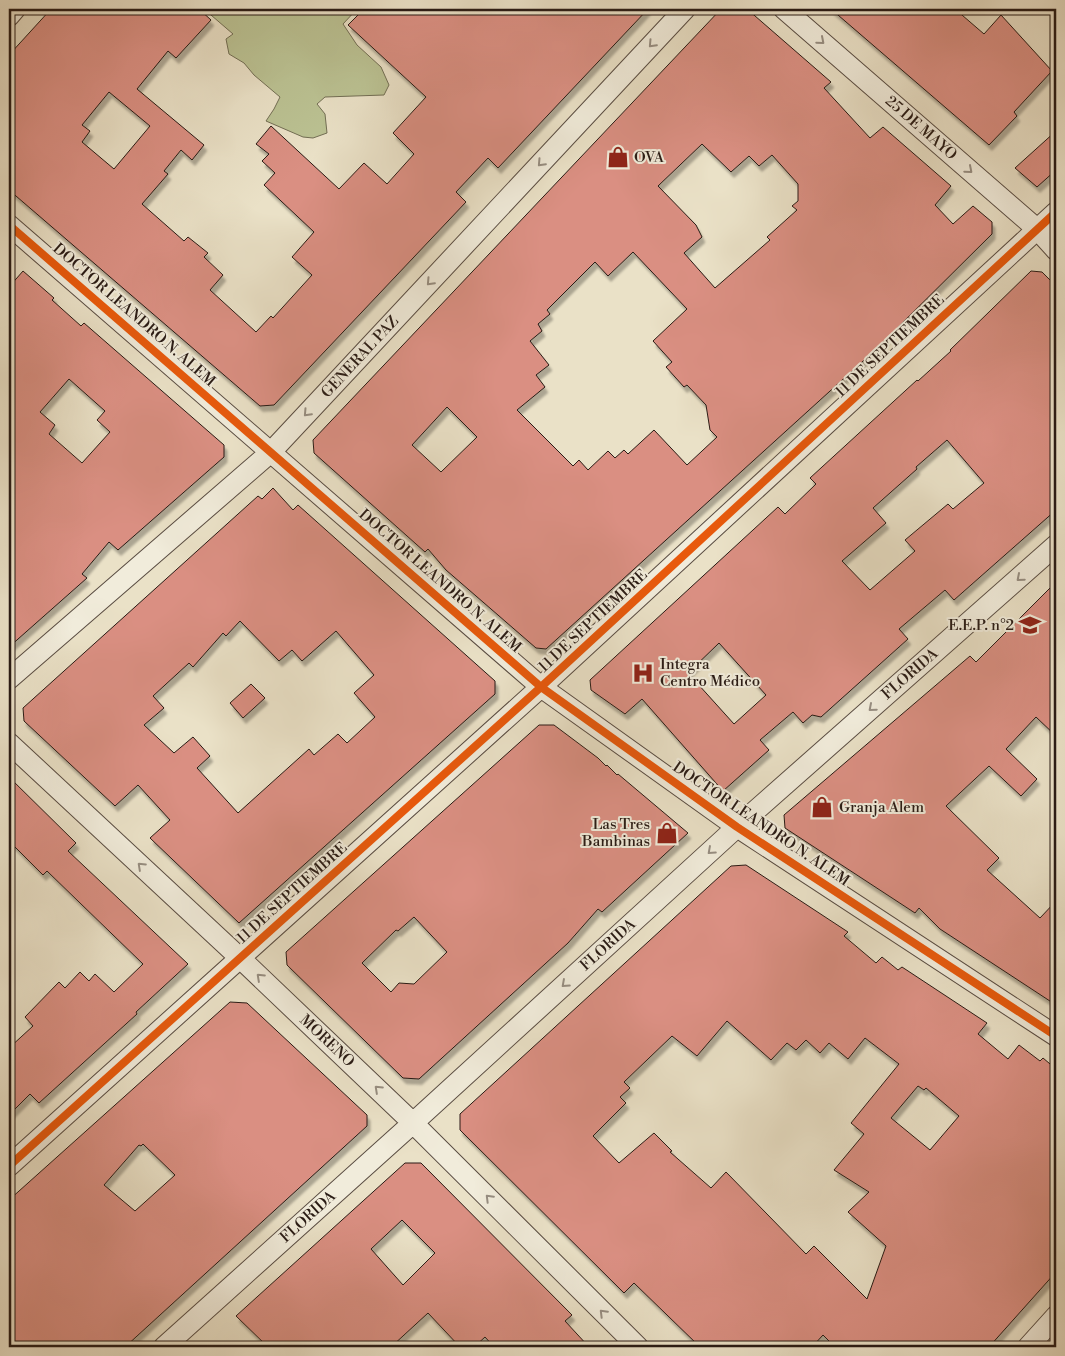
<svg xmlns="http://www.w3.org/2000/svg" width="1065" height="1356" font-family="'Libre Bodoni',serif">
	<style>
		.green { fill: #bbc293; stroke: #726e54 }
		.building { fill: #da8f82; stroke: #291b15; fill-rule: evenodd; filter: url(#shadow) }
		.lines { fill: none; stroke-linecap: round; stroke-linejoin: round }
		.minor-casing { stroke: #594c42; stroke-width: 22 }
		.minor { stroke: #f1ecdb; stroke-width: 20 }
		.cycleway-casing { stroke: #f1ecdb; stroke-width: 11 }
		.cycleway { stroke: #e8590c; stroke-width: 8 }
		.oneway { stroke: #978e82 }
		.labels { text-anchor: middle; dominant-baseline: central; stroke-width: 4; stroke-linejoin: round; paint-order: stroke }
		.street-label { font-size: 15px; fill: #291b15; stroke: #f1ecdb }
		.poi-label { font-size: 15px; fill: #291b15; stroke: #f1ecdb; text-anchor: start }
	</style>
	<defs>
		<filter id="shadow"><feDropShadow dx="3" dy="5.5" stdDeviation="1" flood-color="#0004"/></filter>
	</defs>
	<rect width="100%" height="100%" fill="#eae1c7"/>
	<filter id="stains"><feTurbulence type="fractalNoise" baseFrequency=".004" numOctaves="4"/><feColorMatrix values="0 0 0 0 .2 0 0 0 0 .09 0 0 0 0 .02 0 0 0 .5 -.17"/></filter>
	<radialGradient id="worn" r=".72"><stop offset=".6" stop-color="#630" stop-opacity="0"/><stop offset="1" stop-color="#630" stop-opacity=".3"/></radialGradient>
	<!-- green -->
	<path class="green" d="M204,9H357L343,24L357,45L381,67L389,85L384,95L325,97L317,104L325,114L327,133L313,138L303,137L266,121L274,109L280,97L254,75L244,63L229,54L226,39L233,34Z"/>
	<!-- building -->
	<path class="building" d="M51,9H199L211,20L176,58L168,51L137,89L204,145L192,160L181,150L164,171L168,174L142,204L184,241L188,237L208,253L204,257L223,275L210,290L256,332L271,316L273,318L312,275L292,257L314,232L264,185L275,173L262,161L269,154L256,144L271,126L339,189L364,163L387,184L414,154L393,133L426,97L348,25L364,9H648L498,168L488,158L456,192L466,202L274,405L260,406L9,190V55ZM109,92L150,126L114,169L82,142L90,131L82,125Z
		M721,9H747L831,82L824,88L870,138L883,127L951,186L935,205L953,224L973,206L992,222V234L873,352L546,649L536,648L446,570L428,549L425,552L314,453L313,440ZM702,144L731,172L749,156L759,166L772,155L798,184V201L792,206L797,210L767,237L770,240L715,288L684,253L702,237L696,225L658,186ZM633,252L687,309L653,341L672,362L666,367L684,387L687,385L706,405L710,430L717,437L687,465L654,430L628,454L624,450L615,458L608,451L588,470L579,460L573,466L517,410L545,387L536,375L549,365L530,341L542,331L538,324L550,314L547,310L595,262L608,276ZM447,407L477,437L441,472L412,445Z
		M831,9H955L984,34L1001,15L1052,71L1014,112L1017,116L989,145Z
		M1056,131V170L1037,187L1015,168Z
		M23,271L54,298L52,300L81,326L84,323L224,445V457L118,550L109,542L82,574L87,578L9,647V287ZM69,379L105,411L97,420L110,432L82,463L49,434L55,425L40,412Z
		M1031,271L1042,272L1056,286V510L954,600L945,590L899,629L908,639L821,717L812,715L803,723L793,712L760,740L769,750L723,791L642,699L625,714L591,690L590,680L778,507L785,514L816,484L810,478L917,380L918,381L951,351L950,350ZM947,440L984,483L953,509L948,504L905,540L915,551L870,590L842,561L886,523L873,508L917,469L916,467ZM719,643L766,695L734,724L688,673Z
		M273,488L293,510L298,505L495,681V694L239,923L150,838L170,820L138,785L115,806L24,721L23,708L258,496L262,499ZM240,621L279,661L292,650L302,661L336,631L374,675L354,693L375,717L347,743L338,734L314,755L309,749L238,813L197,768L210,756L193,737L174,753L144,725L164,708L153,696L189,663L193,667L223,633L226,636Z
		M1056,582V736L1036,717L1006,749L1037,779L1021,796L989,766L946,806L999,858L987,870L1040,918L1056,901V1005L940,929L919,908L915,913L785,828L784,815L970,656L976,662Z
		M251,684L265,698L243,718L230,703Z
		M539,725H554L598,758L606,766L607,765L617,775L618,774L688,833L602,912L598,909L568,943L419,1079L403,1078L287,965L286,952ZM414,917L447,952L414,984L399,983L391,992L362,963L396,930L398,931Z
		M9,777L76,843L68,851L188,964L136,1012L137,1014L39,1103L30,1094L9,1115V1048L33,1026L25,1017L59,982L65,988L80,972L89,981L95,974L114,992L143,964L47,871L43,875L9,841Z
		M746,865L848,932L844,936L876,963L882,957L898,970L902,967L987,1023L978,1034L1008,1059L1019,1045L1040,1061L1043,1058L1056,1069V1272L989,1347H835L823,1335L812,1347H700L634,1283L624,1293L460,1130V1114L731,866ZM727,1021L771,1060L787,1043L796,1050L806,1040L820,1053L829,1043L848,1059L865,1038L899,1064L851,1123L864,1134L834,1170L869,1192L848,1212L886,1246L867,1299L814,1246L806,1254L726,1172L711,1188L670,1152L672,1151L654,1133L619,1163L593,1136L626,1103L620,1097L630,1088L624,1082L672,1036L697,1056ZM918,1086L924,1090L926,1088L959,1116L930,1150L891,1118Z
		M230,1002L247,1003L367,1115V1126L125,1347H9V1200ZM143,1144L175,1175L135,1211L104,1185L139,1145L141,1146Z
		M405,1163H421L572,1315L565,1321L589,1347H494L485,1337L474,1347H460L428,1313L391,1347H268L236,1316ZM402,1220L435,1253L403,1285L371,1249Z"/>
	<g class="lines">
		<!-- minor casing -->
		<g class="minor-casing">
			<path id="minor" d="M784,9L1037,229L1056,250
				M9,16L15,9
				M9,225L541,687L737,827L1056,1036
				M9,679L271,452L685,9
				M9,743L240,958L413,1123L638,1347
				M9,1166L541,687L1056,212
				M164,1347L413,1123L737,827L1056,545
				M1028,1347L1056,1316"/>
		</g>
		<!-- minor -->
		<use href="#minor" class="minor"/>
		<!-- cycleway casing -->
		<g class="cycleway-casing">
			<path id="cycleway" d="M9,225L541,687L737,827L1056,1036
				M9,1166L541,687L1056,212"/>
		</g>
		<!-- cycleway -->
		<use href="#cycleway" class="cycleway"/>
	</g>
	<!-- one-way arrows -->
	<defs><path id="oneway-chevron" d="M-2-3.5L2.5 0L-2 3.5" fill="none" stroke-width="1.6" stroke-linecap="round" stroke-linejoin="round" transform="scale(1.25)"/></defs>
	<g class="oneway">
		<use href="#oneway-chevron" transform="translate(821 41) rotate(41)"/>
		<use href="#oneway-chevron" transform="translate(652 44) rotate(133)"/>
		<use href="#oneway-chevron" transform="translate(541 163) rotate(133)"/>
		<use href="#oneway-chevron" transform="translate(969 170) rotate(41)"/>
		<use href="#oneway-chevron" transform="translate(430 282) rotate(133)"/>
		<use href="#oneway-chevron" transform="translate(307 413) rotate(133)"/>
		<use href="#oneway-chevron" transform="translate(1020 578) rotate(139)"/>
		<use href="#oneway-chevron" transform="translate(872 708) rotate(139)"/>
		<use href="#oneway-chevron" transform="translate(711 851) rotate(138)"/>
		<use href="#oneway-chevron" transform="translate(141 866) rotate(-137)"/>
		<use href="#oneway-chevron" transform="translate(260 977) rotate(-137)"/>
		<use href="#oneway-chevron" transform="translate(565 984) rotate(138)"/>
		<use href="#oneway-chevron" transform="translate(378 1089) rotate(-137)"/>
		<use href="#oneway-chevron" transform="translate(489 1198) rotate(-135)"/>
		<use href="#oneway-chevron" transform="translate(603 1313) rotate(-135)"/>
	</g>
	<!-- icons -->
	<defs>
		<g id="shop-bare" transform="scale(1.725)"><path d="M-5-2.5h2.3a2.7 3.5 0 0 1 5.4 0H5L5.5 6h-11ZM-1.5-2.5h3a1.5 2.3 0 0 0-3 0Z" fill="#8f2418" stroke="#f1ecdb" stroke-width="2.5" paint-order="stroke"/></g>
		<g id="school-bare" transform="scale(1.725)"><path d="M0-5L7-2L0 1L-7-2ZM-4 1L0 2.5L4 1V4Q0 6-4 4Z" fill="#8f2418" stroke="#f1ecdb" stroke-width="2.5" paint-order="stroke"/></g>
		<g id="hospital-bare" transform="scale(1.725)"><path d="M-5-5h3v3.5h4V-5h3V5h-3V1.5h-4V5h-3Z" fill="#8f2418" stroke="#f1ecdb" stroke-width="2.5" paint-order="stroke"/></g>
	</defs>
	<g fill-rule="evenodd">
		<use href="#shop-bare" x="618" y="157"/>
		<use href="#school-bare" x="1030" y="625"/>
		<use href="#hospital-bare" x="643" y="673"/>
		<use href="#shop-bare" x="822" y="807"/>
		<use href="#shop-bare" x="667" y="833"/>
	</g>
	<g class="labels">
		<!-- street labels -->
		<g class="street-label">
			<text transform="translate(921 128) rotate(41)">25 DE MAYO</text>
			<text transform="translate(134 315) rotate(41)">DOCTOR LEANDRO N. ALEM</text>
			<text transform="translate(890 346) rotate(-43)">11 DE SEPTIEMBRE</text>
			<text transform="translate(360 357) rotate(-47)">GENERAL PAZ</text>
			<text transform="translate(440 581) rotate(41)">DOCTOR LEANDRO N. ALEM</text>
			<text transform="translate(593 621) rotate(-43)">11 DE SEPTIEMBRE</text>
			<text transform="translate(910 674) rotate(-41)">FLORIDA</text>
			<text transform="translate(761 824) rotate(34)">DOCTOR LEANDRO N. ALEM</text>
			<text transform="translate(292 893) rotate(-42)">11 DE SEPTIEMBRE</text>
			<text transform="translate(608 945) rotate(-42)">FLORIDA</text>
			<text transform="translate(327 1041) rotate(43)">MORENO</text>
			<text transform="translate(308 1217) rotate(-42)">FLORIDA</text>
		</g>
		<!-- poi labels -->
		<g class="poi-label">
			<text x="634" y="157">OVA</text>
			<text x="1014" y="625" text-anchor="end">E.E.P. n°2</text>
			<text x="660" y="664">Integra<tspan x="660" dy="17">Centro Médico</tspan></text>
			<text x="839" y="807">Granja Alem</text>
			<text x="650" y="824" text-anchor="end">Las Tres<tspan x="650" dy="17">Bambinas</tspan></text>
		</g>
	</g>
	<!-- margin -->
	<rect width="1065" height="1356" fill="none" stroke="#eae1c7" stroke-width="30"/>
	<rect x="10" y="10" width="1045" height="1336" fill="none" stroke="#291b15" stroke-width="2.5"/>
	<rect x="15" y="15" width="1035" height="1326" fill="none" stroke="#291b15"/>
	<rect width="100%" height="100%" filter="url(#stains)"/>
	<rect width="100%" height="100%" fill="url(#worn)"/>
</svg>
